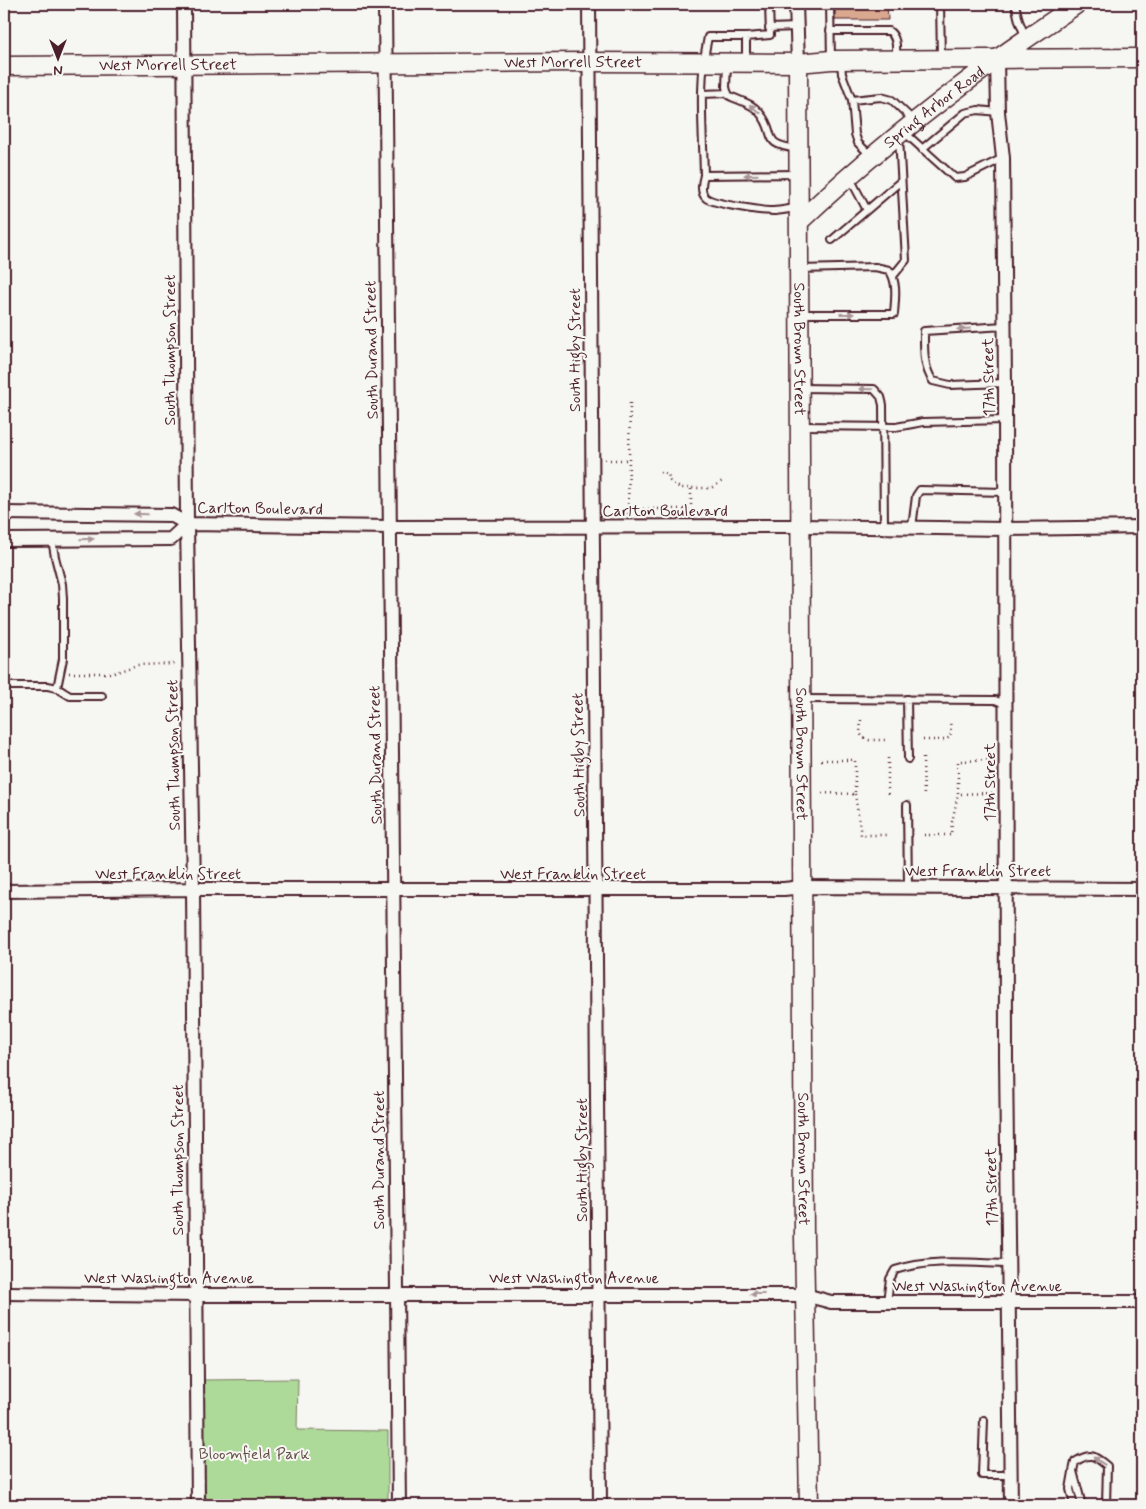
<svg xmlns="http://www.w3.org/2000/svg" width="1146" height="1509" font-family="Mynerve,sans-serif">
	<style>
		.green { fill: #adda99; stroke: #7c7c62 }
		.building { fill: #daa88e; stroke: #4a1f2b }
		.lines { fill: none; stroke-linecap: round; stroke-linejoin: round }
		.lane-casing { stroke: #4a1f2b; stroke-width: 10 }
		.street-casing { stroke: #4a1f2b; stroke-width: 16 }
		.secondary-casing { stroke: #4a1f2b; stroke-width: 21 }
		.path { stroke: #4a1f2b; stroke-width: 2.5; stroke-dasharray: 1 4; stroke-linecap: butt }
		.lane { stroke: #f6f6f2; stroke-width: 6 }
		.street { stroke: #f6f6f2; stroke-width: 12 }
		.secondary { stroke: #f6f6f2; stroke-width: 18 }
		.oneway { fill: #a99598 }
		.labels { text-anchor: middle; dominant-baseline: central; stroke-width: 4; stroke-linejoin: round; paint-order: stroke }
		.street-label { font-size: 16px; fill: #4a1f2b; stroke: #f6f6f2 }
		.park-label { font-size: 16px; fill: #634e46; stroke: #f6f6f2 }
	</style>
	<rect width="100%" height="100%" fill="#f6f6f2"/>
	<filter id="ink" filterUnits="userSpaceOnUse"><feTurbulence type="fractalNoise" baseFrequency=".02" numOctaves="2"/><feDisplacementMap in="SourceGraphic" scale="10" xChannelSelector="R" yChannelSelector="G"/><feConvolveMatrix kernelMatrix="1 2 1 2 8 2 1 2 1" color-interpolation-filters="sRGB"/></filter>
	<g filter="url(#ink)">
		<!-- green -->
		<path class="green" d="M298,1379L297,1430L388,1431V1505H206L202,1380Z"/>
		<!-- building -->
		<path class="building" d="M835,4H887L888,20H835Z"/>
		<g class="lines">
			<!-- lane casing -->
			<g class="lane-casing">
				<path id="lane" d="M830,4L831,60
					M940,4L941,57
					M1015,4L1019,21L1026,38
					M769,28L797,27
					M830,31H889C898,38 896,48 896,59
					M746,61V37L770,35L769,4
					M841,62L842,74L852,100L855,134L858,143L871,156
					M727,64L726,87L728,95C739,101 752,103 759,112C779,134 758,144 798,149
					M702,94L728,93
					M852,100L881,97L892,100L914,121
					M904,132L955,178L965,177L1003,158
					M922,149L965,113L978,110L998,112
					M704,175C703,130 698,82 708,37H746
					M850,178L867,210
					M796,208C788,209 780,211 773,211C762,211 714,204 706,198C700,193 702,182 704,175L798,174
					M832,240L901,181
					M801,269L875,267L889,270C898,282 895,300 894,314H801
					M893,276L906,260L899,137
					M1005,326L924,331C924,348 923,367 933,381L950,385L1005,383
					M802,388L874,389L881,397L883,405L884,527
					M802,426L896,427L923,422L1005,420
					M912,528L916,496L920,490L1005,492
					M52,540L55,557L62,584L63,598V659L57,688
					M4,686H48L57,688L70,696H102
					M802,699L995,700L1005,704
					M907,699L908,759
					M907,805L908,887
					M887,1302L890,1279L895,1270C930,1258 971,1263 1008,1264
					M984,1420L982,1475H1010
					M1073,1472L1070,1489L1074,1505
					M1082,1505L1073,1471L1075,1462C1090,1452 1094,1455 1107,1466L1106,1505"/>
			</g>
			<!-- street casing -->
			<g class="street-casing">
				<path id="street" d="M184,4L187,524L193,889L198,1505
					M385,4L399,1505
					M589,4L600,1505
					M796,4L798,63
					M997,59L998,112L1003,158L1005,383L1006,1058L1011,1505
					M4,513L171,515L187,524L390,527L801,526L1005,529L1142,527
					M4,540L171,539L187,524
					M4,891L193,889H784L802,887L1142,889
					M4,1293L196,1295H805L831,1302H1142"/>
			</g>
			<!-- secondary casing -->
			<g class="secondary-casing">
				<g id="secondary">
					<path id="s1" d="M798,63L804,1238L809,1505"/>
					<path id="s2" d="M4,66L589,62L798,63L831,60L1142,58"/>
					<path id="s3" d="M800,221C861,163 927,110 996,60C1022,41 1050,23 1077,4"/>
				</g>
			</g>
			<!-- path -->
			<path class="path" d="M605,460H629
				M660,472L668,474L670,481L680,488H711L724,480
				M691,489V508
				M628,509H691
				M628,514L630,403
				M69,673H114L137,665L174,664
				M861,720L860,733L863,738L869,740H887
				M923,740H945L950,737L951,732L950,720
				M888,758V797
				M923,758L924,798
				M821,760H855V794L821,793
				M992,793L958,794V761L994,760
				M855,794L861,835H888
				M924,835H951L952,822L958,794"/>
			<!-- lane -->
			<use href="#lane" class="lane"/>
			<!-- street -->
			<use href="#street" class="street"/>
			<!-- secondary -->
			<use href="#secondary" class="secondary"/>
		</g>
		<!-- one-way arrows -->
		<defs><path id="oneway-solid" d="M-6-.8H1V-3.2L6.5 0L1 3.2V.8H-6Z" transform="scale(1.25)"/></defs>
		<g class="oneway">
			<use href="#oneway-solid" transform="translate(755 109) rotate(-140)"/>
			<use href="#oneway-solid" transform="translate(751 175) rotate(179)"/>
			<use href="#oneway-solid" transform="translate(847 314)"/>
			<use href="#oneway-solid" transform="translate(964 329) rotate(176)"/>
			<use href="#oneway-solid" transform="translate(866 389) rotate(-178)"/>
			<use href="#oneway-solid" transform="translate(141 514) rotate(-179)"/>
			<use href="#oneway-solid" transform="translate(87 539) rotate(-1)"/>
			<use href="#oneway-solid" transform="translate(757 1294) rotate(-180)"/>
			<use href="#oneway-solid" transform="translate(1099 1461) rotate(-146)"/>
		</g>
	</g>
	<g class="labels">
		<!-- street labels -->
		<g class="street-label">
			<text stroke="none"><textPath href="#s2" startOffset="569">West Morrell Street</textPath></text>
			<text stroke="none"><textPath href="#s2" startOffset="164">West Morrell Street</textPath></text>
			<text stroke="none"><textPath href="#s3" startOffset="176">Spring Arbor Road</textPath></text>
			<text transform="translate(170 350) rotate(-90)">South Thompson Street</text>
			<text transform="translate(372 350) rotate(-91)">South Durand Street</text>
			<text transform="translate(575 350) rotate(-90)">South Higby Street</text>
			<text stroke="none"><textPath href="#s1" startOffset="286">South Brown Street</textPath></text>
			<text transform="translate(989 377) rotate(-91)">17th Street</text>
			<text transform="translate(260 509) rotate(1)">Carlton Boulevard</text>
			<text x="665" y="511">Carlton Boulevard</text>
			<text transform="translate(174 755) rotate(-91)">South Thompson Street</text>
			<text transform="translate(376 755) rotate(-91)">South Durand Street</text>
			<text transform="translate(579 755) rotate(-91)">South Higby Street</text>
			<text stroke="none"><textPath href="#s1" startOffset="691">South Brown Street</textPath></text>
			<text transform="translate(990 782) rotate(-90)">17th Street</text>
			<text x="978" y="871">West Franklin Street</text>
			<text x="168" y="874">West Franklin Street</text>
			<text x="573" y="874">West Franklin Street</text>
			<text stroke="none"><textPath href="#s1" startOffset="1096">South Brown Street</textPath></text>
			<text transform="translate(178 1160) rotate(-90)">South Thompson Street</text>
			<text transform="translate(379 1160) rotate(-90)">South Durand Street</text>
			<text transform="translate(582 1160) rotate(-90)">South Higby Street</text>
			<text transform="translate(992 1187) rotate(-91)">17th Street</text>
			<text x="169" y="1278">West Washington Avenue</text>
			<text x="574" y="1278">West Washington Avenue</text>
			<text x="977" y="1286">West Washington Avenue</text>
		</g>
		<!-- park labels -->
		<g class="park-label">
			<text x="254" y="1454">Bloomfield Park</text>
		</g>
	</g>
	<!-- margin -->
	<rect width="1146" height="1509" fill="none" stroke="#f6f6f2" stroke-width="20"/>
	<rect x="10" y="10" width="1126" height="1489" fill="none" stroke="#4a1f2b" stroke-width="2" filter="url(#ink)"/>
	<!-- north arrow -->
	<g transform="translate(58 58) rotate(180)" stroke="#f6f6f2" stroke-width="4" paint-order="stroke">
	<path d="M0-4L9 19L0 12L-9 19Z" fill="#4a1f2b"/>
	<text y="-8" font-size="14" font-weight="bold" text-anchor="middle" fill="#4a1f2b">N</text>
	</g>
</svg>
